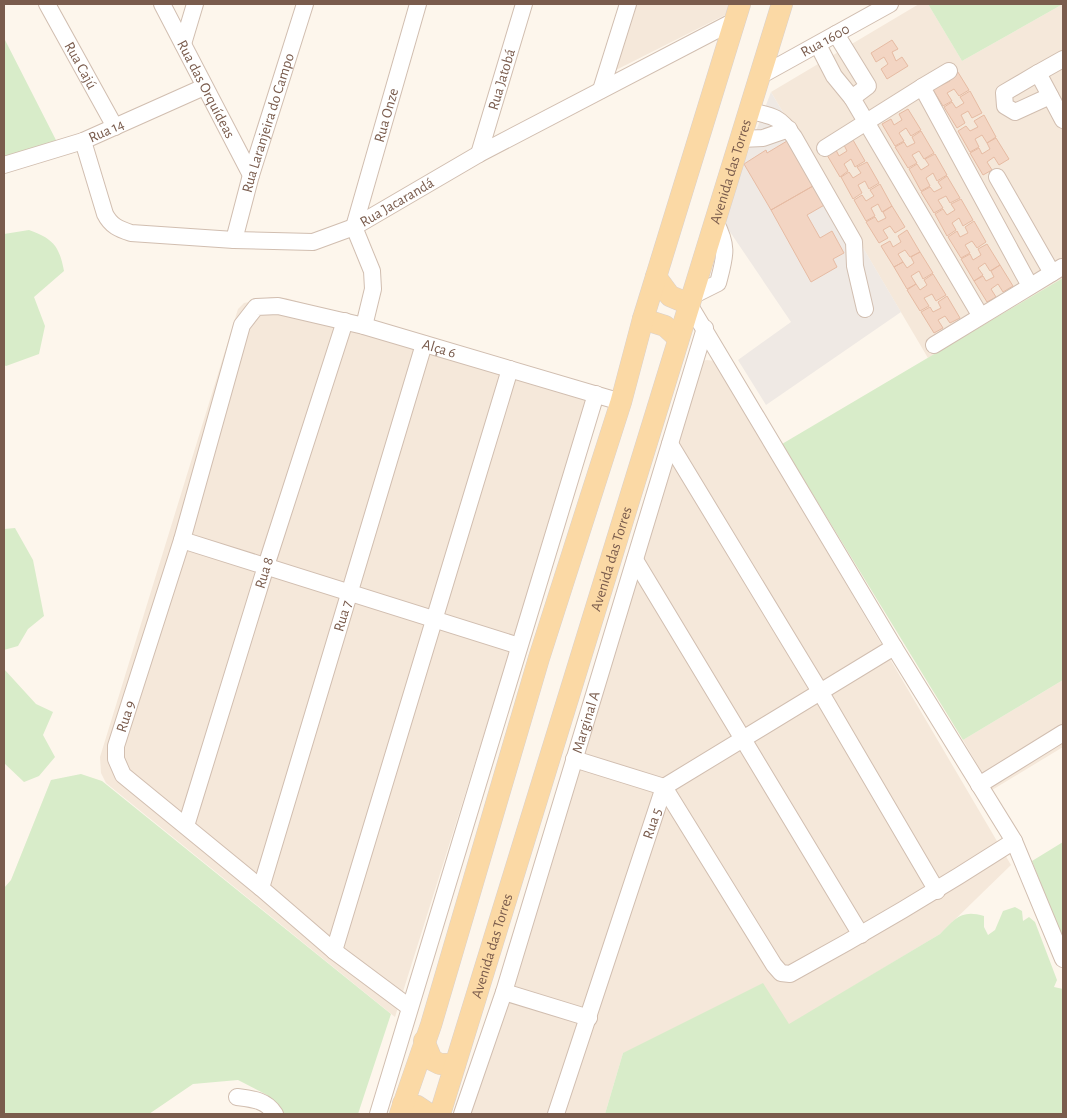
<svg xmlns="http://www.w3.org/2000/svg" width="1067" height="1118" font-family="'Alegreya Sans',sans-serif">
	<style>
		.residential { fill: #f5e8da }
		.industrial { fill: #efe9e4 }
		.green { fill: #d8ecc9 }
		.building { fill: #f3d5c3; stroke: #e6bba3 }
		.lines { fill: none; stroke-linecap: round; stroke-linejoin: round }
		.minor-casing { stroke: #d1beb0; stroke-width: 18 }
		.major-casing { stroke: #dad1cd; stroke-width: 22 }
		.minor { stroke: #fff; stroke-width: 16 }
		.major { stroke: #fbd9a5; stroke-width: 21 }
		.labels { text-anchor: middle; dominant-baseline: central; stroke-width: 4; stroke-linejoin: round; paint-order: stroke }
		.street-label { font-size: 15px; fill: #7a5c4d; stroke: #fffaf3 }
	</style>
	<rect width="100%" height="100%" fill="#fdf6ec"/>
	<!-- residential -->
	<path class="residential" d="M635,4H732L729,13L614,71Z
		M919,4H928L962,61L1063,4V278L928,358L771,92Z
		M272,297L286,298L600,387L518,626L395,1017L106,783L101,773L100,757L238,309L244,303Z
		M707,360L715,361L1011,865L940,934L789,1025L623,1053L605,1114H458L689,364Z
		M1063,680V747L992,790L963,740Z"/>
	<!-- industrial -->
	<path class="industrial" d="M771,92L901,312L766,405L738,360L791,322L722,220Z"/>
	<!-- green -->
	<path class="green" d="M928,4H1063L962,61Z
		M4,38L58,144L4,159Z
		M29,230C53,239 59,245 64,271L34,297L45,326L39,354L6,366L4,365V234Z
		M1063,278V680L963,740L782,444Z
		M15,528L33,560L44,616L28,629L18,646L4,650V529Z
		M4,669L36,704L53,712L43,735L55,757L39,776L24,782L4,763Z
		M81,774L102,781L391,1014L358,1114H285L267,1095L238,1080L193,1084L149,1114H4V888L11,880L51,780Z
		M1063,842V940L1032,861Z
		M1015,907L1022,911L1023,921L1029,917L1035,922L1057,980L1054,987L1063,989V1114H605L623,1053L763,983L789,1024L940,934C955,919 961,909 984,916V927L988,935L995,930L1003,911Z"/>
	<!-- building -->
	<path class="building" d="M892,40L898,49L892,52L896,61L902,57L908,66L887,79L881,69L888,64L884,57L876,62L871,53Z
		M956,69L969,90L959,96L954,89L947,93L952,101L943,106L930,85L939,79L942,85L950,81L947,75Z
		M970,91L982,113L972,118L968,111L961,115L965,123L957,128L944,107L952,102L956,108L964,103L960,97Z
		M908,109L921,130L911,136L906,128L899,133L904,141L895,146L882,124L891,119L894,125L902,120L899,114Z
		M984,115L996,137L987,143L982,135L975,139L979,147L970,152L958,131L966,126L970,131L978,127L974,121Z
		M921,131L934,153L924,159L919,151L912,155L917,163L908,168L895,147L904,142L907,147L915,143L912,137Z
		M996,138L1009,159L999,165L994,157L987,162L992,170L983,175L970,153L979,148L982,154L990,149L987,143Z
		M853,140L865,161L855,167L851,159L844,164L848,171L840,177L827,155L836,150L839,156L847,151L844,145Z
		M787,141L813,186L771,210L744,164L766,150L767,153Z
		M787,141L833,200L807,215L820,238L832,231L844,253L833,259L837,267L811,282L771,210L813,186Z
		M935,154L947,175L937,181L933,173L926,178L930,186L921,191L909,169L917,164L921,170L929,165L925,159Z
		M867,162L879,183L869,189L865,181L858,185L862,193L853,199L841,177L849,172L853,178L861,173L857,167Z
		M947,176L960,198L950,203L946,196L938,200L943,208L934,213L921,192L930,187L934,192L942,188L938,182Z
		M880,184L892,206L882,212L878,204L871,208L875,216L866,221L854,200L862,195L866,201L874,196L870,190Z
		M961,199L973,220L963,226L959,218L952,223L956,230L947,236L935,214L943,209L947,215L955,210L951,204Z
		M892,206L905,227L895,233L890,226L883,230L888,238L879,243L866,222L875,217L878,222L886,218L883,212Z
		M974,221L986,242L977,248L972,241L965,245L970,253L961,258L948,237L957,231L960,237L968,233L965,227Z
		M907,230L920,252L910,257L905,250L898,254L903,262L894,267L881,246L890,241L893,247L901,242L898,236Z
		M987,244L1000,265L990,271L985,263L978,268L983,275L974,281L961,259L970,254L973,260L981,255L978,249Z
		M920,252L933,273L923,279L919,271L911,276L916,284L907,289L894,267L903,262L907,268L914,263L911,257Z
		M1000,265L1013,286L1003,292L998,284L991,289L996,297L987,302L974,281L983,276L986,281L994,277L991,271Z
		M933,274L946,295L936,301L932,294L924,298L929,306L920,311L907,290L916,284L920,290L927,285L924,280Z
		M947,296L960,318L950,323L945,316L938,320L943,328L934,333L921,312L930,307L933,312L941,308L938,302Z"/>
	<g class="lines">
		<!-- minor casing -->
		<g class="minor-casing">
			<g id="minor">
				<path id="s1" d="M47,4L115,127"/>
				<path id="s2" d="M162,4L251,175"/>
				<path d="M183,44L195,4"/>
				<path d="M818,45L834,76L852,98L868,86L836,34"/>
				<path d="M1063,59L1038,73L1063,120"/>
				<path d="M949,71L922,87L1030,286"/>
				<path d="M1038,73L1004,93L1005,106L1015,112L1050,96"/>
				<path id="s3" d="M762,75L890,4"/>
				<path d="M601,90L628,4"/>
				<path d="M852,98L980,315"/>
				<path d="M750,111C774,116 780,117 794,137L854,242L855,266L865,309"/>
				<path d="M741,139L763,138L789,129"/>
				<path id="s4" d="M83,141L105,214C111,226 119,229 131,233L234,240L313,242L354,227L479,154L736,20"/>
				<path d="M825,148L922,87"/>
				<path id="s5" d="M479,154L524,4"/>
				<path id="s6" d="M4,165L83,141L204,87"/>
				<path d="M997,177L1052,273"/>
				<path id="s7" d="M234,240L251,175L305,4"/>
				<path d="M692,296L718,283C725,256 729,247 715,221"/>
				<path d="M689,304L894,647L1014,841L1063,959"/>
				<path id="s8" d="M364,326L373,289L372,271L354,227L418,4"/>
				<path d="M934,345L1062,267"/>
				<path d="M670,444L821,693L937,891"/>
				<path d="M182,540L519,646"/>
				<path d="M635,560L861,935"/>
				<path d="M574,759L664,787L774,965L781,973L790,974C867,932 941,888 1014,841"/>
				<path d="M979,785L1063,733"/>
				<path id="s9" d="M186,826L266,566L345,321"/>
				<path id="s10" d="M261,888L424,344"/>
				<path d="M334,951L510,369"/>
				<path d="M504,992L589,1018"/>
				<path id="s11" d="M409,1007L334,951L261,888L123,775L116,759V746L182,540L242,325L256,307L278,306L364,326L621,402"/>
				<path d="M237,1097C253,1099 266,1100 275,1114"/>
				<path d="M378,1114L596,394"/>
				<path id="s12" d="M462,1114L504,992L705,328"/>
				<path id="s13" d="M556,1114L664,787L894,647"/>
			</g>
		</g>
		<!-- major casing -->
		<g class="major-casing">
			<g id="major">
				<path d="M656,277L670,296L689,304"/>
				<path d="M643,319L665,326L678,338"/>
				<path d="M424,1041L432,1060L440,1064H455"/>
				<path d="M403,1104L417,1106L429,1114"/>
				<path d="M400,1114L431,1025L539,658L621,402L643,319L740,4"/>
				<path id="s14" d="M440,1114L782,4"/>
			</g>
		</g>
		<!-- minor -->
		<use href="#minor" class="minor"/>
		<!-- major -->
		<use href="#major" class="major"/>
	</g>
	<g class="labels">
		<!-- street labels -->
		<g class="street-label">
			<text stroke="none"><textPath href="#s3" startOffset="72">Rua 1600</textPath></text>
			<text stroke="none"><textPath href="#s1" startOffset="70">Rua Cajú</textPath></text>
			<text stroke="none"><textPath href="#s5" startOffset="78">Rua Jatobá</textPath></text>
			<text stroke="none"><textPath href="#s2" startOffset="96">Rua das Orquídeas</textPath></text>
			<text stroke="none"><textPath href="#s8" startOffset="220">Rua Onze</textPath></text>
			<text stroke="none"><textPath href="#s7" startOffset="122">Rua Laranjeira do Campo</textPath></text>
			<text stroke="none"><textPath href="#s6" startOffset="108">Rua 14</textPath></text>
			<text stroke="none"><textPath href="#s14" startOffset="986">Avenida das Torres</textPath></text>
			<text stroke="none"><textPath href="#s4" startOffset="385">Rua Jacarandá</textPath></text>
			<text stroke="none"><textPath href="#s11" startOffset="1050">Alça 6</textPath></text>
			<text stroke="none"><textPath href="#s14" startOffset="581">Avenida das Torres</textPath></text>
			<text stroke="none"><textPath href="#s9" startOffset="265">Rua 8</textPath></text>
			<text stroke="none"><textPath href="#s10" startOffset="284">Rua 7</textPath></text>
			<text stroke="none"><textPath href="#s11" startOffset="430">Rua 9</textPath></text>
			<text stroke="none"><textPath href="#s12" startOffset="411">Marginal A</textPath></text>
			<text stroke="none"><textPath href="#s13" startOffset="306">Rua 5</textPath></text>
			<text stroke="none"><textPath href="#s14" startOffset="176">Avenida das Torres</textPath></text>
		</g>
	</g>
	<!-- border -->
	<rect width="1067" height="1118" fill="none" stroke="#7a5c4d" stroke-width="10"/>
</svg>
